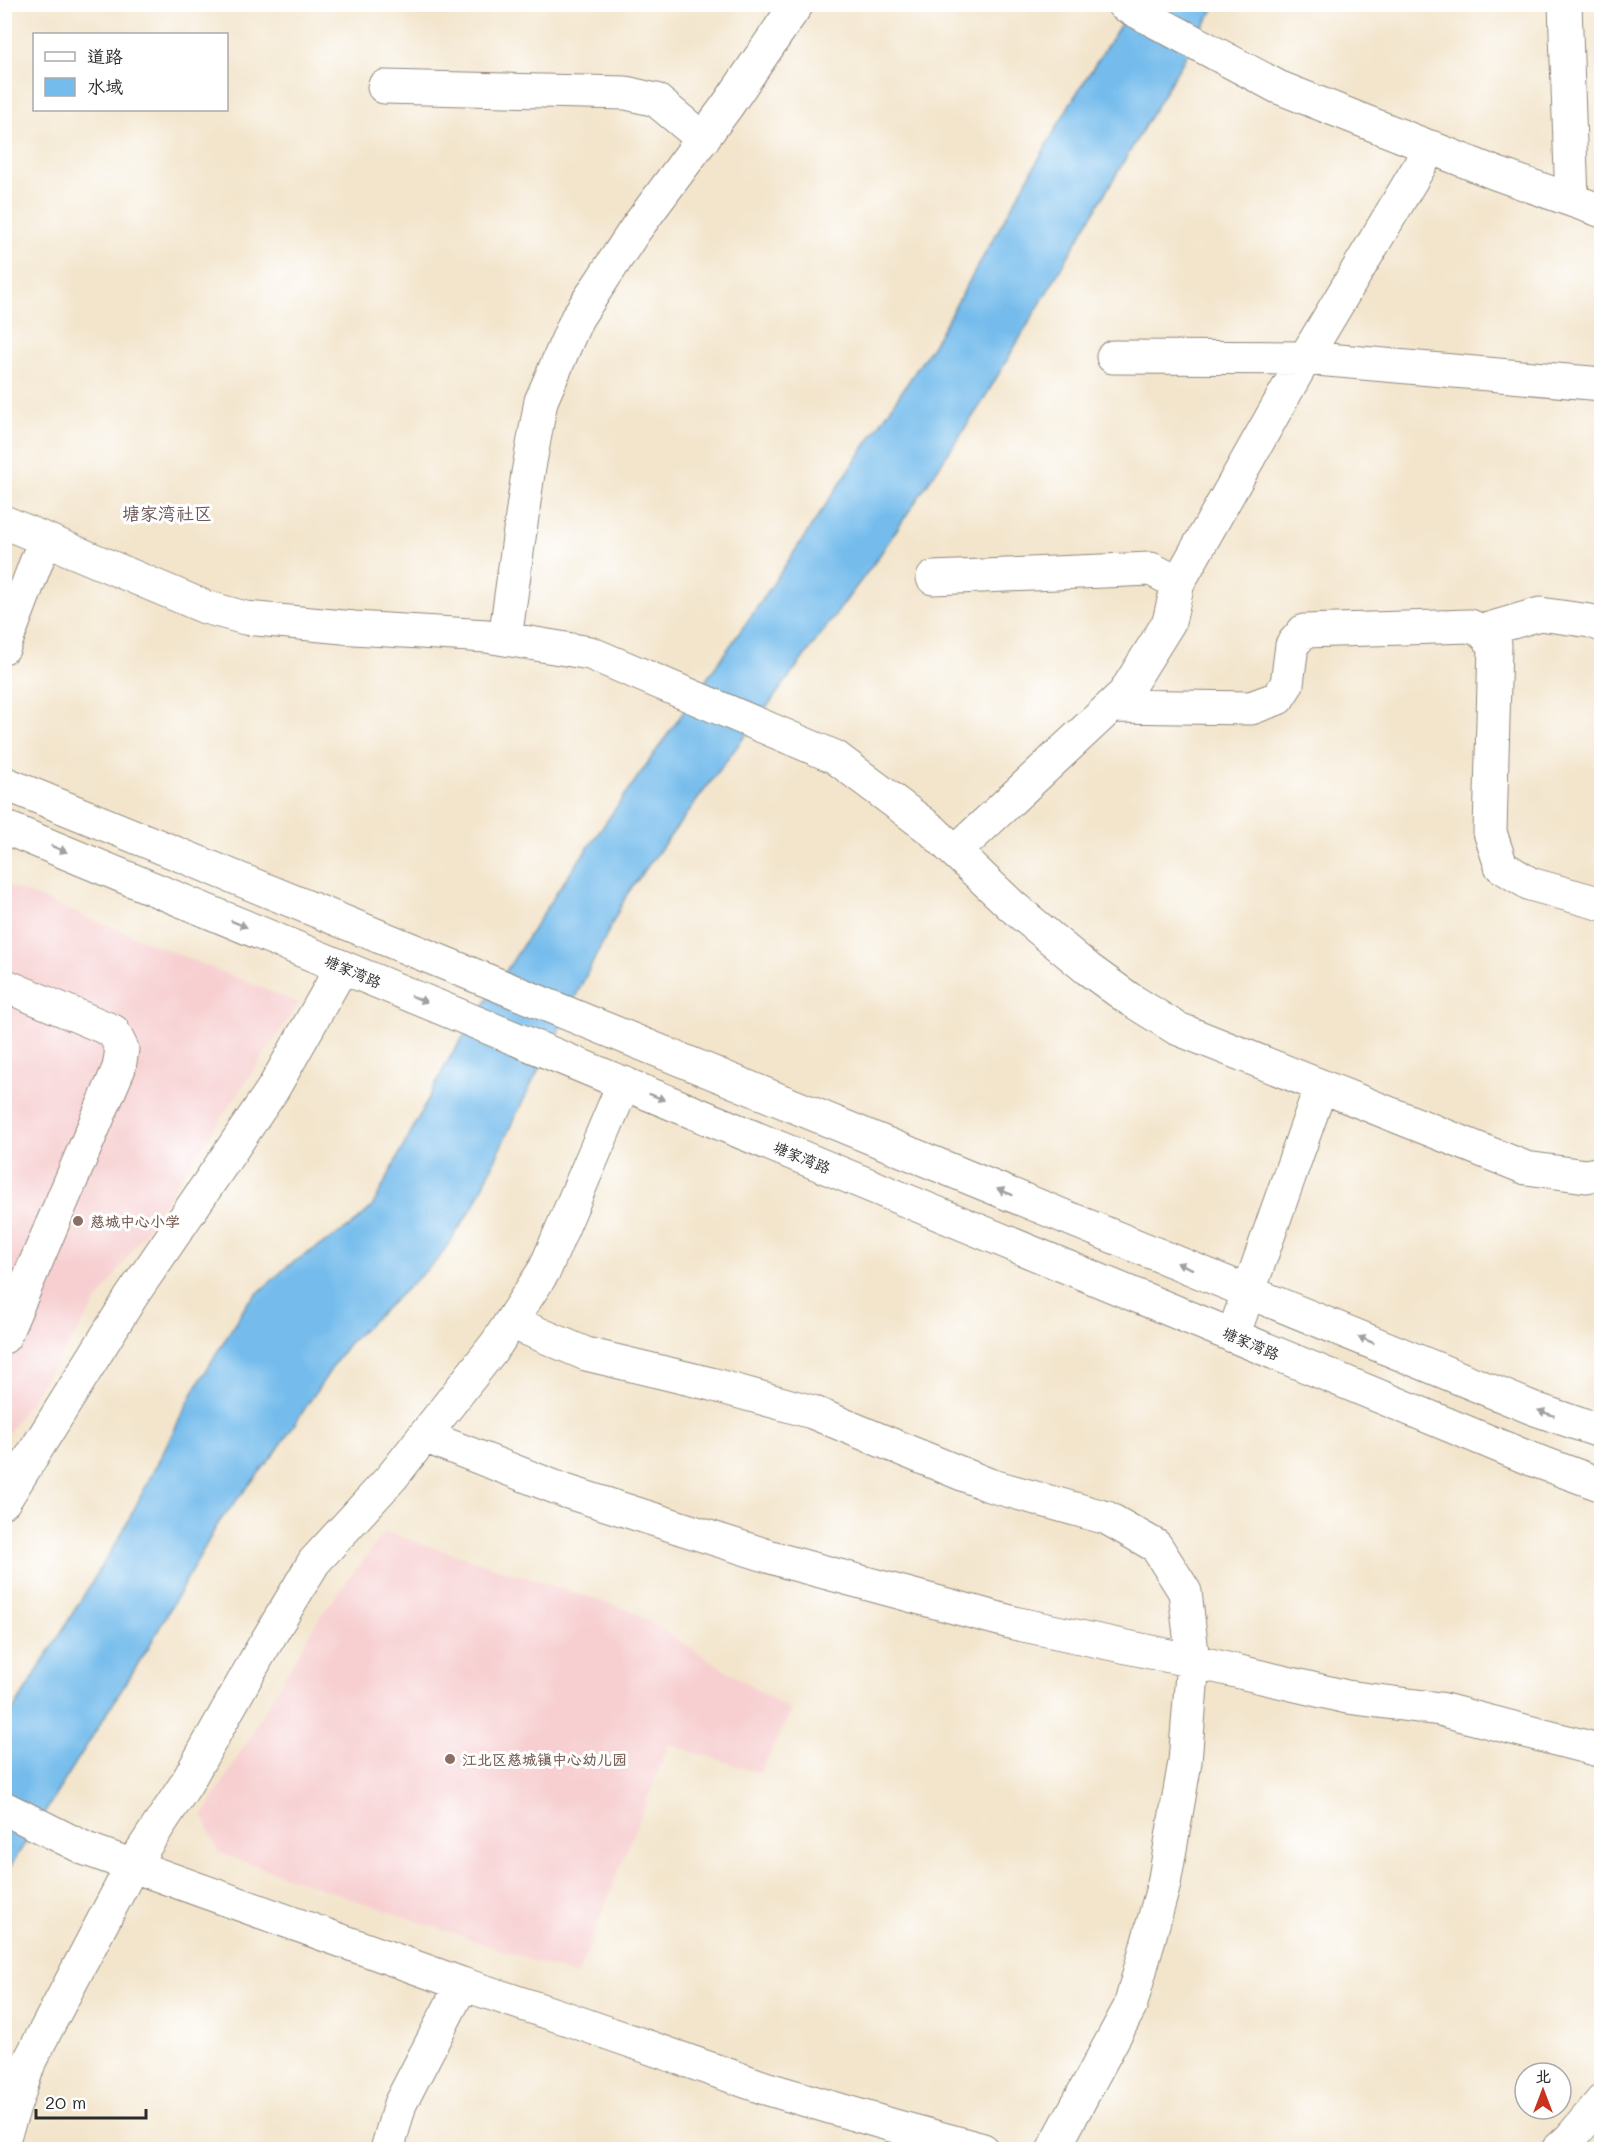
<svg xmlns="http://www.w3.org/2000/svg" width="1606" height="2154" font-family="Mali,'LXGW WenKai TC',sans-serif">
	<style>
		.built { fill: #f7cfd0 }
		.water { fill: #74bcec; stroke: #50748c; stroke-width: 1.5 }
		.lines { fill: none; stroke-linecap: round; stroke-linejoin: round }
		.minor-casing { stroke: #8f887c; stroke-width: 35 }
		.major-casing { stroke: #8f887c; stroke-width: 35 }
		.minor { stroke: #fff; stroke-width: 33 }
		.major { stroke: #fff; stroke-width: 33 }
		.oneway { fill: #a0a0a0 }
		.education-dot { fill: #8d6e63; stroke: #fff; stroke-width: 2 }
		.labels { text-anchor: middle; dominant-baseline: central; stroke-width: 6; stroke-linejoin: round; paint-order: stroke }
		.street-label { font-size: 15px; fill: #2b2b2b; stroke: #fff }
		.education-label { font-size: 15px; font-weight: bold; fill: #785e54; stroke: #fff; text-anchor: start }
		.quarter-label { font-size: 18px; fill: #695555; stroke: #fff }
	</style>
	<rect width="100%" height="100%" fill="#fff"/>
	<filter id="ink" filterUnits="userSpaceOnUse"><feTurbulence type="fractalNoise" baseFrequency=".0167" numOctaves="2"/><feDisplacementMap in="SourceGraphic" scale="12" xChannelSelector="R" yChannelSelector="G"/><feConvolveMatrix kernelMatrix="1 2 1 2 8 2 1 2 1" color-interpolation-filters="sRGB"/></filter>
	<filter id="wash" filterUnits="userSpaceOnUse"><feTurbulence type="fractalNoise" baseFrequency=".008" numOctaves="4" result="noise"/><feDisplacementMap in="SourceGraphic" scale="24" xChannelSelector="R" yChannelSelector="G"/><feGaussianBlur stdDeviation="1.35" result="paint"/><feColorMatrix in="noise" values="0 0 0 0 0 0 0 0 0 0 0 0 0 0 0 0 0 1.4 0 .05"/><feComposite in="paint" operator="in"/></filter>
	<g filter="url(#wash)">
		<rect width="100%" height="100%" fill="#f3e5cc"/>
		<!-- built -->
		<path class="built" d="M5,884L299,1003L5,1438Z
			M385,1532L632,1611L791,1711L760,1773L669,1744L577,1976L219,1853L203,1816L321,1615Z"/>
		<!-- water -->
		<path class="water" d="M1133,5H1216L981,404L877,559L627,894L511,1125L475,1204L439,1258L347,1345L276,1452L219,1522L148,1648L5,1875L4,1725L121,1535L196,1387L248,1302L289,1265L351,1226L372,1207L449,1059L559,889L756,609L933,345L1070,104Z"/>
	</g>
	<g filter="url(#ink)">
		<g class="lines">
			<!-- minor casing -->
			<g class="minor-casing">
				<path id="minor" d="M1123,4L1278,87L1495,173L1602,211
					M1565,4L1572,200
					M384,87L626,93L656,100L703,139
					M1113,357L1305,358L1602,384
					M4,522L205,607L245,618L354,628L487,636L590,653L835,757L932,830L1012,906L1088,969L1128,998L1176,1028L1526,1168L1586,1176L1602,1173
					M933,578L1151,569L1178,583L1169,622L1124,694L955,852
					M1178,583L1305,358L1431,147
					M1482,631L1540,614L1590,621L1602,625
					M505,639L528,473L541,401L577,318L635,230L727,106L797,4
					M4,647L45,539
					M1111,706L1251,708L1278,698L1287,684L1292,645L1304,631L1470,626L1482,631L1495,645L1490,832L1501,866L1530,884L1602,904
					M4,985L113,1031L122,1049L119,1068L4,1337
					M511,1322L586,1354L711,1384L812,1412L989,1485L1107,1518L1156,1546L1185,1592L1193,1661L1185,1762L1164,1884L1130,2007L1053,2150
					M1233,1336L1321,1086
					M424,1436L565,1491L787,1562L1014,1623L1193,1661L1347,1697L1440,1709L1602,1751
					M4,1501L131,1297L273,1089L342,967
					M4,1808L86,1849L462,1984L568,2019L765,2088L891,2125L983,2150
					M4,2137L30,2060L132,1866L186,1784L259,1654L314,1562L392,1477L497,1343L545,1269L624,1083
					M387,2150L400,2104L462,1984
					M1558,2150L1570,2139L1602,2101"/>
			</g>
			<!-- major casing -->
			<g class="major-casing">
				<path id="major" d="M4,783L1535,1409L1602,1432
					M4,827L1526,1457L1602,1485"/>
			</g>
			<!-- minor -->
			<use href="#minor" class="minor"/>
			<!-- major -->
			<use href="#major" class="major"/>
		</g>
		<!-- one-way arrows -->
		<defs><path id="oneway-solid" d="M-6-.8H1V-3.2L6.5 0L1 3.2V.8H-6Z" transform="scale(1.5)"/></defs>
		<g class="oneway">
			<use href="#oneway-solid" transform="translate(59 849) rotate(22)"/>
			<use href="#oneway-solid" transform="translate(239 924) rotate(22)"/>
			<use href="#oneway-solid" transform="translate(419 999) rotate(23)"/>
			<use href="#oneway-solid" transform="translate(657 1097) rotate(22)"/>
			<use href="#oneway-solid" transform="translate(1005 1192) rotate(-158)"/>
			<use href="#oneway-solid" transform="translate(1185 1266) rotate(-158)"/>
			<use href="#oneway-solid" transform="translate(1366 1340) rotate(-158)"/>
			<use href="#oneway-solid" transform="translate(1546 1413) rotate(-161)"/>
		</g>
	</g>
	<!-- markers -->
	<g class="education-dot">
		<circle cx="78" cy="1221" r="6"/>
		<circle cx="450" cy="1759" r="6"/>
	</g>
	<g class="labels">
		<!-- street labels -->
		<g class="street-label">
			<text transform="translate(353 971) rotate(23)">塘家湾路</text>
			<text transform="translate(802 1157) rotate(22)">塘家湾路</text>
			<text transform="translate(1251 1343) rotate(23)">塘家湾路</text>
		</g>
		<!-- education labels -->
		<g class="education-label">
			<text x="90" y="1221">慈城中心小学</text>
			<text x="462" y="1759">江北区慈城镇中心幼儿园</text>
		</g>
		<!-- quarter labels -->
		<g class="quarter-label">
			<text x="167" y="513">塘家湾社区</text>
		</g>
	</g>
	<!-- margin -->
	<rect width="1606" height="2154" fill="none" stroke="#fff" stroke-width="24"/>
	<!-- legend -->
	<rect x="33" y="33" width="195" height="78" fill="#ffffff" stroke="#aaaaaa" stroke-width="1.5"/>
	<rect x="45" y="52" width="30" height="9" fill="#ffffff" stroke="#aaaaaa" stroke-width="1.5"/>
	<text x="87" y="63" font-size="18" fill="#2b2b2b">道路</text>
	<rect x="45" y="78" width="30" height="18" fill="#74bcec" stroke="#aaaaaa" stroke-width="1.5"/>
	<text x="87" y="93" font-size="18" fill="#2b2b2b">水域</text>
	<!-- north arrow -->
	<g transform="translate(1543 2091)"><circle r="28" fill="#ffffff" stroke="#aaaaaa" stroke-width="1.5"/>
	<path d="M0-4.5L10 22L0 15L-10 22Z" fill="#c8321e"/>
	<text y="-9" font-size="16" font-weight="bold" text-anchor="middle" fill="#2b2b2b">北</text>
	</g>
	<!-- scale -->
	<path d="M36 2109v9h110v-9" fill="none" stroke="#2b2b2b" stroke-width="3"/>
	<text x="45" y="2109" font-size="18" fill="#2b2b2b" stroke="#ffffff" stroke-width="4.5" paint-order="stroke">20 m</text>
</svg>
